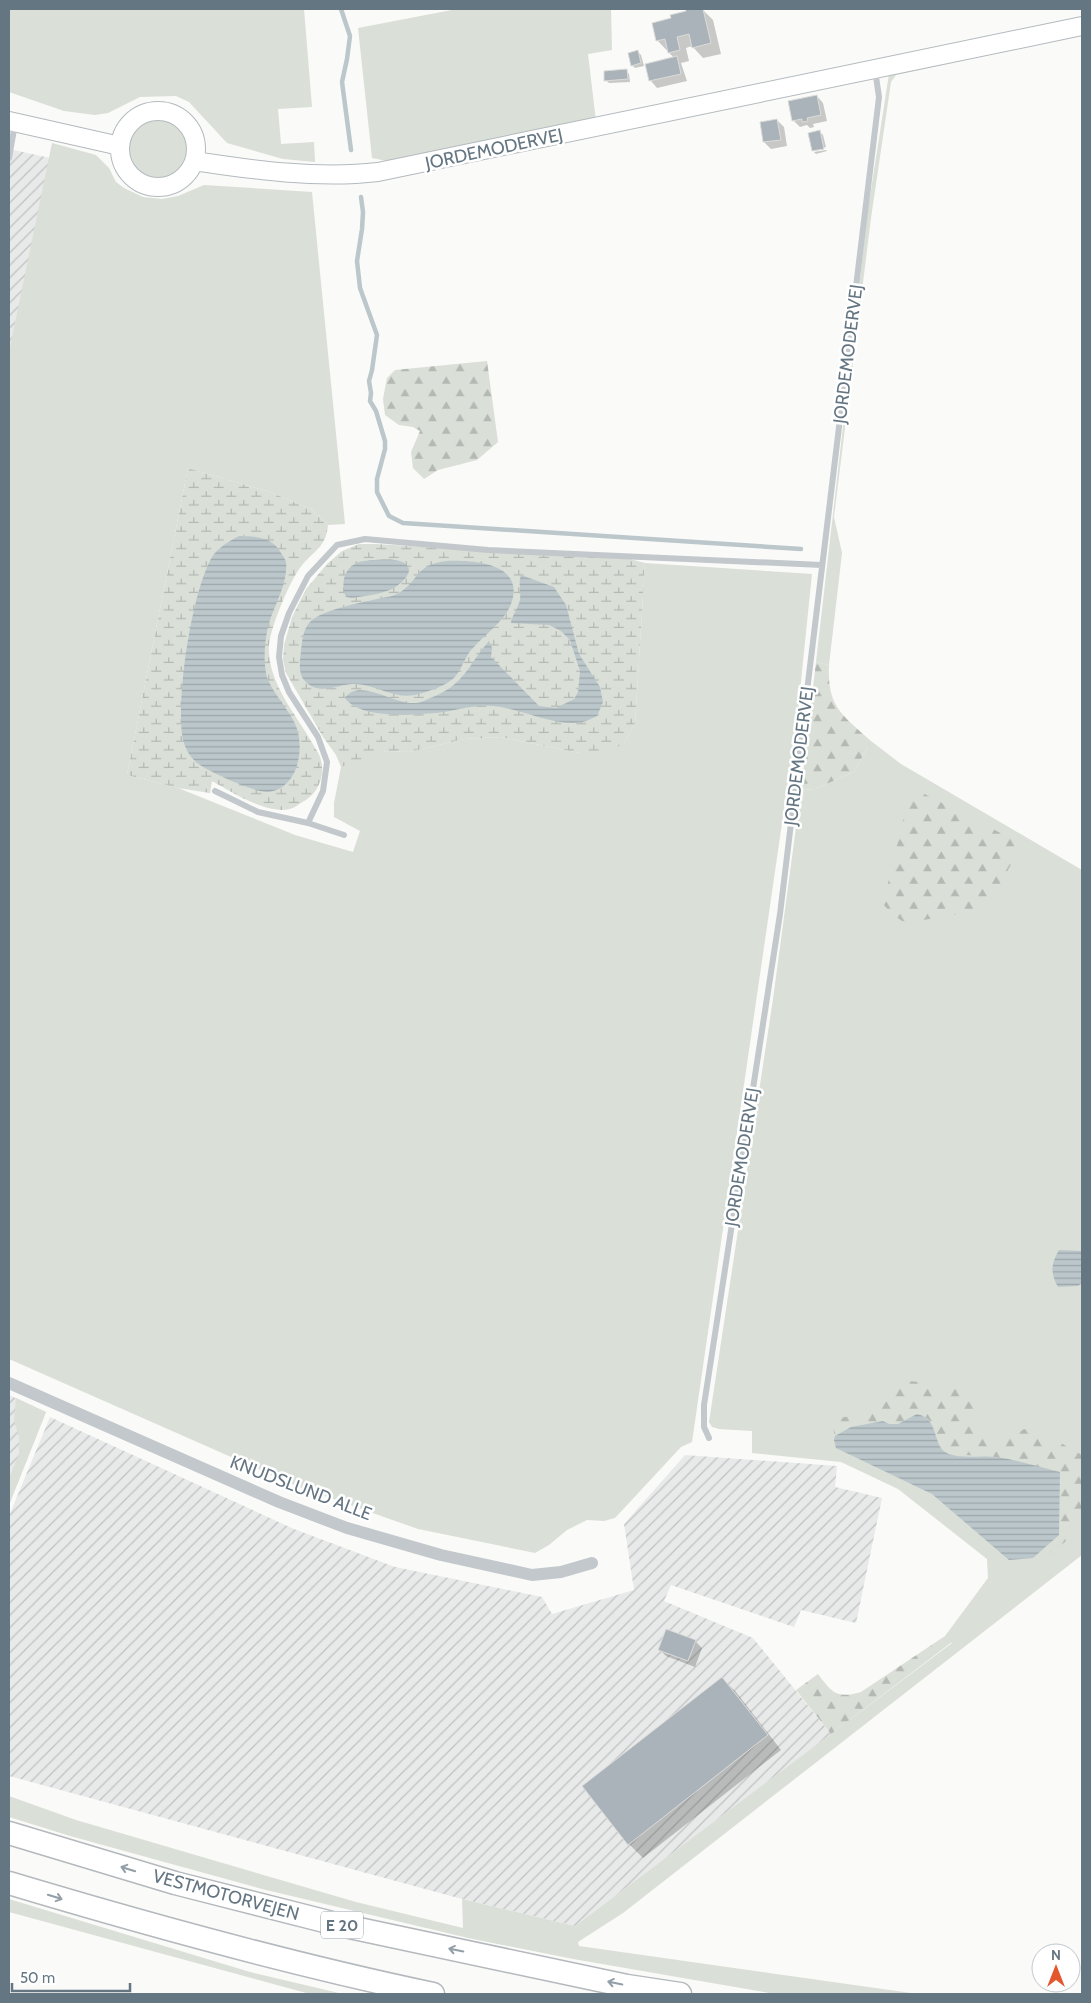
<svg xmlns="http://www.w3.org/2000/svg" width="1091" height="2003" font-family="Cabin,sans-serif">
	<style>
		.industrial { fill: url(#industrial-furrows) }
		.grass { fill: #dadfd7 }
		.forest { fill: url(#forest-firs) }
		.wetland { fill: url(#wetland-marsh) }
		.water { fill: url(#water-rules) }
		.shadow { fill: #0003 }
		.lines { fill: none; stroke-linecap: round; stroke-linejoin: round }
		.stream { stroke: #bbc7cb; stroke-width: 4.5 }
		.building { fill: #aab3b9; stroke: #dcdcda }
		.secondary-casing { stroke: #b3babf; stroke-width: 20 }
		.highway-casing { stroke: #b4b9bd; stroke-width: 25 }
		.lane { stroke: #c3c8cc; stroke-width: 6 }
		.street { stroke: #c3c8cc; stroke-width: 12 }
		.secondary { stroke: #fff; stroke-width: 18 }
		.highway { stroke: #fff; stroke-width: 22 }
		.oneway { stroke: #939fa8 }
		.labels { text-anchor: middle; dominant-baseline: central; stroke-width: 5; stroke-linejoin: round; paint-order: stroke }
		.shield { fill: #fff; stroke: #939fa8; stroke-width: 1 }
		.shield-label { font-size: 16px; font-weight: bold; fill: #657683 }
		.street-label { font-size: 18px; fill: #657683; stroke: #fff }
	</style>
	<defs>
		<pattern id="industrial-furrows" width="10" height="10" patternUnits="userSpaceOnUse" patternTransform="scale(1.25)"><rect width="10" height="10" fill="#e8e9e9"/><path d="M-1 1l2-2M0 10L10 0M9 11l2-2" fill="none" stroke="#c0c1c2"/></pattern>
		<pattern id="forest-firs" width="22" height="20" patternUnits="userSpaceOnUse" patternTransform="scale(1.25)"><rect width="22" height="20" fill="#dadfd7"/><path d="M5 1l3.5 6h-7zM16 11l3.5 6h-7z" fill="#b4b9b4"/></pattern>
		<pattern id="wetland-marsh" width="20" height="14" patternUnits="userSpaceOnUse" patternTransform="scale(1.25)"><rect width="20" height="14" fill="#dadfd7"/><path d="M1 5h8M5 5V1M11 12h8M15 12V8" fill="none" stroke="#b4b9b4"/></pattern>
		<pattern id="water-rules" width="6" height="5" patternUnits="userSpaceOnUse" patternTransform="scale(1.25)"><rect width="6" height="5" fill="#bbc7cb"/><path d="M0 2.5h6" fill="none" stroke="#9ca6aa"/></pattern>
	</defs>
	<rect width="100%" height="100%" fill="#fafaf8"/>
	<!-- industrial -->
	<path class="industrial" d="M9,149L50,158L9,353Z
		M9,1395L46,1412L9,1505Z
		M50,1417L294,1529L395,1567L542,1597L552,1614L634,1590L624,1524L685,1455L837,1466L835,1487L882,1498L856,1623L801,1610L794,1627L671,1585L664,1601L753,1638L831,1734L575,1926L462,1899L9,1776V1516Z"/>
	<!-- grass -->
	<path class="grass" d="M9,9H304L312,107L278,109L281,144L314,142L315,162L283,159L227,143L189,102L176,96L140,97L108,113L95,115L64,111L9,92Z
		M457,9H611L612,50L588,54L596,121L387,161L372,158L358,28Z
		M1082,30V35L896,75L891,82L871,218L834,517L842,553L829,665L816,662L868,209L889,74Z
		M127 149a31 31 0 1 1 62 0a31 31 0 1 1-62 0Z
		M52,143L96,155L109,168L116,182L124,188L143,197L162,199L178,196L204,185L312,192L345,524L328,525L311,509L270,492L188,468L127,775L178,788L295,835L353,852L360,831L334,817V803L341,767L358,759L386,751L409,752L464,739L501,737L579,753L624,743L635,723L645,563L812,574L797,720L692,1442L681,1447L615,1518L604,1521L587,1520L567,1530L549,1545L535,1553L418,1529L299,1487L9,1359V352Z
		M871,741L901,764L1082,870V1555L623,1913L578,1942L579,1946L918,1994H775L573,1959L468,1938L262,1889L70,1836L9,1817V1796L76,1820L356,1902L463,1928L462,1899L575,1926L952,1643L945,1636L988,1578L987,1559L898,1489L841,1462L752,1453V1431L719,1429L712,1427L709,1422L773,999L801,790L815,789L854,772Z
		M16,1398L46,1412L9,1505V1478L19,1454V1437L14,1421Z
		M9,1899L250,1972L343,1994H310L9,1912Z"/>
	<!-- forest -->
	<path class="forest" d="M487,361L498,442L477,460L438,470L424,479L413,468L411,452L420,431L413,427L399,425L385,415L383,399L387,378L395,370Z
		M816,662L829,665C827,707 842,715 871,741L854,772L815,789L801,790Z
		M911,787L1022,844L989,905L966,913L905,923L892,914L883,904Z
		M900,1380L937,1384L972,1393L983,1408L977,1424L990,1440L1008,1439L1024,1429L1052,1438L1082,1455V1507L1077,1520L1065,1542L1032,1566L1033,1558L1059,1535L1062,1477L996,1457L950,1454L942,1449L931,1422L923,1415L912,1416L898,1424L851,1427L835,1436L832,1425L840,1418L870,1412Z
		M945,1636L952,1642L831,1734L796,1690L818,1674C832,1693 837,1699 861,1692Z"/>
	<!-- wetland -->
	<path class="wetland" d="M188,468L270,492L311,509L328,525C326,547 315,550 302,565C290,580 271,626 269,645C267,681 294,712 311,741C314,746 318,752 320,757C326,774 319,791 306,800C302,802 297,806 293,808C270,817 232,792 212,781L210,793L178,788L127,775Z
		M359,544H376L630,559L645,563L635,723L624,743L608,753H579L501,737L464,739L409,752L386,751L341,767L336,755L323,737L286,673L283,660L284,645L292,617L306,589L327,564L342,551Z"/>
	<!-- water -->
	<path class="water" d="M239,536C255,536 273,537 281,553C283,556 286,560 286,563C288,580 277,601 271,617C265,633 263,657 266,673C268,688 290,710 296,726C305,749 298,790 267,792C254,792 212,773 200,765C190,759 183,745 182,734C177,693 191,600 209,563C215,549 226,543 239,536Z
		M371,560C381,560 393,558 402,562C421,570 396,589 387,591C376,595 363,596 352,598L346,597C341,586 343,570 355,564C359,561 366,561 371,560Z
		M447,561C473,560 526,563 511,604C505,621 485,634 474,647C465,655 462,670 454,678C445,686 430,691 419,694C394,701 377,684 354,684C336,684 319,697 304,680C298,673 300,659 301,651C302,642 303,629 310,622C321,610 360,603 377,599C384,597 393,597 399,593C421,579 414,565 447,561Z
		M521,575L554,587L566,605L579,654L600,687L603,702L597,716C592,718 587,721 583,722C558,728 520,708 493,706C473,704 455,711 436,713C413,715 359,719 345,698C359,677 394,705 416,703C420,703 426,700 430,698C464,686 468,665 489,641L492,648L491,657L539,706L556,708L574,699L578,692L580,671L570,640L561,631L549,625L511,623C512,615 518,609 520,600C521,591 518,583 521,575Z
		M1059,1250L1082,1251V1283L1078,1286L1058,1287C1050,1273 1051,1264 1059,1250Z
		M917,1414C941,1419 931,1448 949,1454C962,1459 982,1455 996,1457C1018,1460 1039,1467 1060,1472L1059,1535L1033,1558L1009,1560L932,1494L836,1448L834,1440L835,1436L851,1427L883,1421L889,1424H898Z"/>
	<!-- shadow -->
	<path class="shadow" d="M686,9H702L713,20L721,54L703,58L692,46L686,48L689,61L681,63L687,81L657,88L651,81L647,64L674,58L657,40L673,19L687,12Z
		M638,52L641,55L644,66L635,68L632,65Z
		M626,71L629,74L630,82L609,83L606,80Z
		M817,96L823,103L827,121L813,124L814,127L810,128L807,125L800,127L793,120Z
		M777,120L784,127L787,146L771,149L764,142Z
		M820,132L823,135L826,147L813,150V151Z
		M826,150L827,151L816,154L814,152Z
		M695,1641L702,1648L695,1667L666,1656L659,1649Z
		M722,1678L736,1692L781,1750L643,1858L629,1844Z"/>
	<g class="lines">
		<!-- stream -->
		<path class="stream" d="M341,9L350,36L347,59L342,82L351,150
			M361,197L363,212L362,229L357,261L360,288L377,335L372,370L369,381L371,393L370,401L376,411L385,441V449L377,479V492L389,516L403,523L801,549"/>
	</g>
	<!-- building -->
	<path class="building" d="M685,9H703L711,43L692,48L689,34L677,37L680,50L668,53L665,39L656,41L652,23L671,18L670,15L686,11Z
		M638,50L641,63L631,66L628,53Z
		M677,56L681,74L649,81L645,64Z
		M627,69L628,79L604,81V71Z
		M817,95L821,115L807,118L808,121L802,122V119L792,121L788,101Z
		M777,119L781,140L763,142L760,122Z
		M820,130L824,149L812,151L808,133Z
		M666,1629L696,1640L688,1661L658,1650Z
		M722,1677L768,1735L628,1845L582,1786Z"/>
	<g class="lines">
		<!-- secondary casing -->
		<g class="secondary-casing">
			<path id="secondary" d="M120 149a38 38 0 1 1 76 0a38 38 0 1 1-76 0Z
				M9,121L120,146
				M194,161C253,170 318,179 378,172L1082,26"/>
		</g>
		<!-- highway casing -->
		<g class="highway-casing">
			<path id="highway" d="M9,1833L175,1883L340,1925L627,1986L680,1994
				M9,1883C149,1925 290,1964 433,1994"/>
		</g>
		<!-- lane -->
		<path class="lane" d="M9,158L15,124
			M215,791L258,812L308,823L323,791L327,762L318,737L289,692L282,675L279,657L281,636L289,613L308,576L337,545L365,539L488,550L822,565
			M308,823L344,835
			M709,1438L704,1427V1405L780,914L879,97L875,70"/>
		<!-- street -->
		<path class="street" d="M9,1383L279,1502L347,1528L441,1555L532,1575L561,1572L592,1563"/>
		<!-- secondary -->
		<use href="#secondary" class="secondary"/>
		<!-- highway -->
		<use href="#highway" class="highway"/>
	</g>
	<!-- one-way arrows -->
	<defs><path id="oneway-shaft" d="M-6 0H5M1.5-3L5.5 0L1.5 3" fill="none" stroke-width="1.6" stroke-linecap="round" stroke-linejoin="round" transform="scale(1.25)"/></defs>
	<g class="oneway">
		<use href="#oneway-shaft" transform="translate(128 1869) rotate(-163)"/>
		<use href="#oneway-shaft" transform="translate(55 1897) rotate(17)"/>
		<use href="#oneway-shaft" transform="translate(456 1950) rotate(-168)"/>
		<use href="#oneway-shaft" transform="translate(615 1983) rotate(-168)"/>
	</g>
	<g class="labels">
		<!-- shield labels -->
		<rect class="shield" x="321" y="1911.5" width="42" height="27" rx="4"/>
		<g class="shield-label">
			<text x="342" y="1925">E 20</text>
		</g>
		<!-- street labels -->
		<g class="street-label">
			<text transform="translate(494 149) rotate(-12)">JORDEMODERVEJ</text>
			<text transform="translate(848 354) rotate(-83)">JORDEMODERVEJ</text>
			<text transform="translate(799 756) rotate(-83)">JORDEMODERVEJ</text>
			<text transform="translate(742 1157) rotate(-81)">JORDEMODERVEJ</text>
			<text transform="translate(301 1488) rotate(21)">KNUDSLUND ALLE</text>
			<text transform="translate(226 1895) rotate(15)">VESTMOTORVEJEN</text>
		</g>
	</g>
	<!-- border -->
	<rect width="1091" height="2003" fill="none" stroke="#657683" stroke-width="20"/>
	<!-- north arrow -->
	<g transform="translate(1056 1968)"><circle r="24" fill="#ffffff" stroke="#c1c8cd"/>
	<path d="M0-4L9 19L0 12L-9 19Z" fill="#e4572e"/>
	<text y="-8" font-size="14" font-weight="bold" text-anchor="middle" fill="#657683">N</text>
	</g>
	<!-- scale -->
	<path d="M12 1983v8h118v-8" fill="none" stroke="#657683" stroke-width="2.5"/>
	<text x="20" y="1983" font-size="15" fill="#657683" stroke="#ffffff" stroke-width="4" paint-order="stroke">50 m</text>
</svg>
